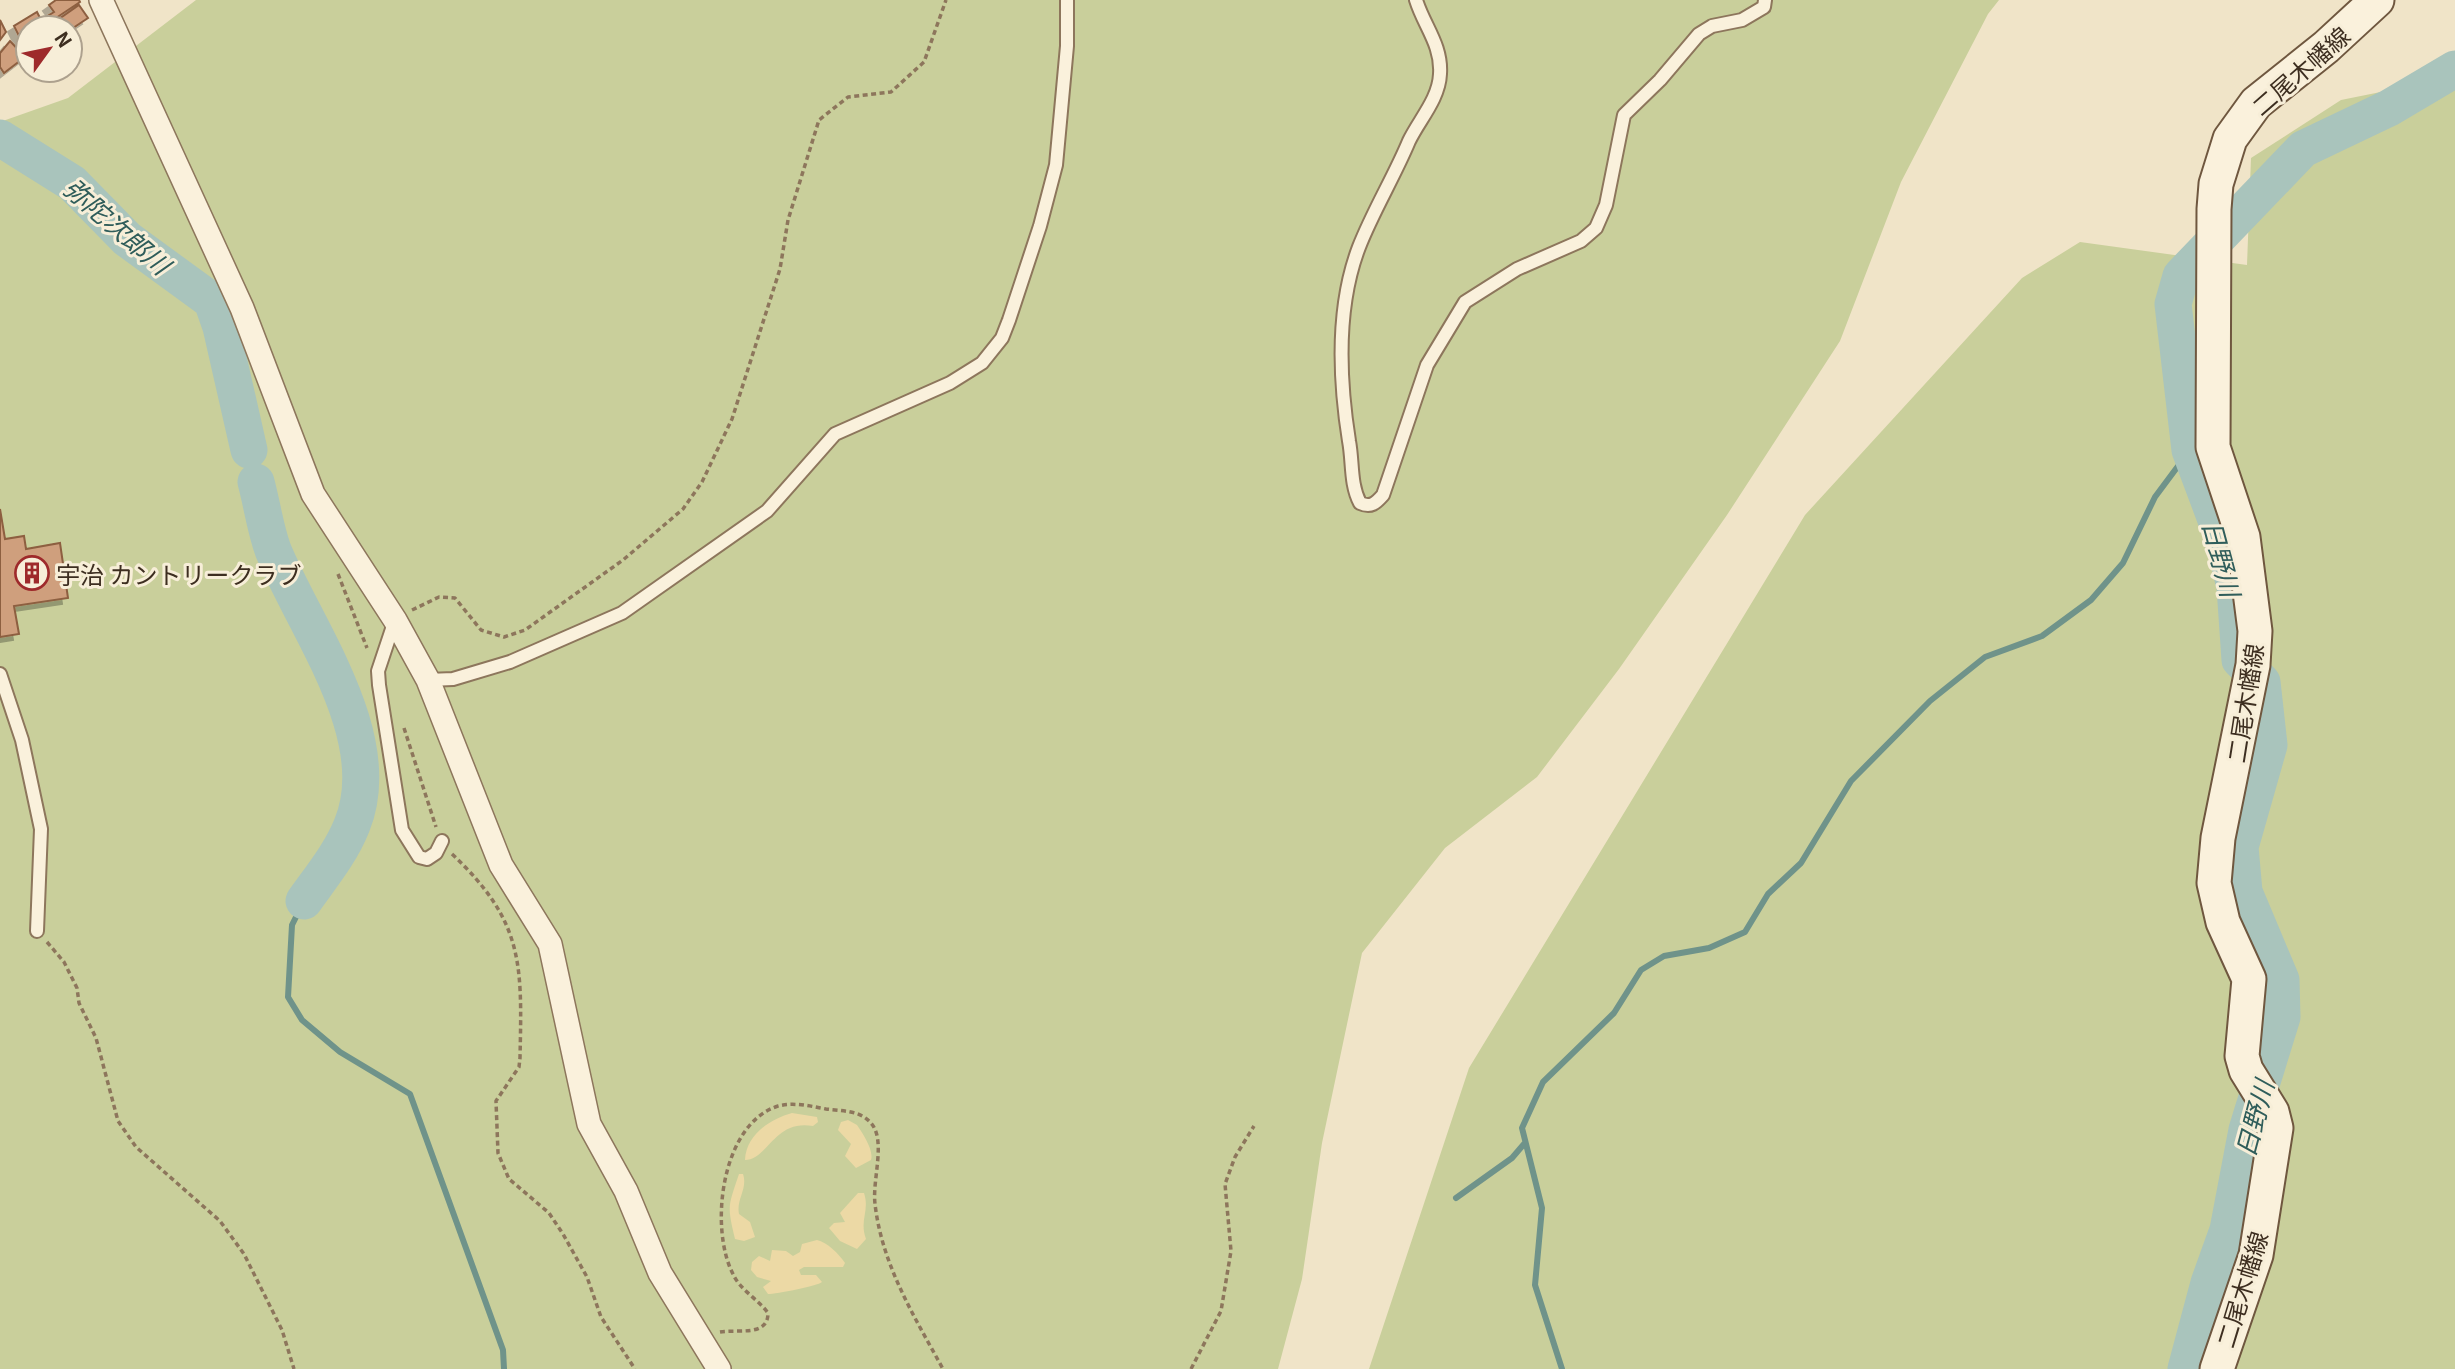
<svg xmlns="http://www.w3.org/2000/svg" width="2455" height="1369" font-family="Georgia,'Noto Sans JP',serif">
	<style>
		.green { fill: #c9cf9b }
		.sand { fill: #ecd9a5 }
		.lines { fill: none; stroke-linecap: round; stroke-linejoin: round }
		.stream { stroke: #6f938a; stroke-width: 6 }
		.river { stroke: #a9c4bc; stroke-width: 37 }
		.building { fill: #cf9f7d; stroke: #8d5f41; stroke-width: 2; filter: url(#shadow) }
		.service-casing { stroke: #8d765c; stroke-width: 16 }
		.minor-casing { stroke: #8d765c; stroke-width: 26 }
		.secondary-casing { stroke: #6f573f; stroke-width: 37 }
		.path { stroke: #8d765c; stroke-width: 3.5; stroke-dasharray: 5 3.5; stroke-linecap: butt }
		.service { stroke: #faf1dc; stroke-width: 12 }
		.minor { stroke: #faf1dc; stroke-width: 23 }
		.secondary { stroke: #faf1dc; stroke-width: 33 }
		.labels { text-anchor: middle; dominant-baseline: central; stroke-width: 6; stroke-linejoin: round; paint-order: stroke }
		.street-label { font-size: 24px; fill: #3d2e20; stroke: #f7eed8 }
		.poi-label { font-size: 24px; fill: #3d2e20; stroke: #f7eed8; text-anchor: start }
		.water-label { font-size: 26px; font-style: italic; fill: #2f5d5a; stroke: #f7eed8 }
	</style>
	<defs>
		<filter id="shadow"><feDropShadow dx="-6" dy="6" stdDeviation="0" flood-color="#0004"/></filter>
	</defs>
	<rect width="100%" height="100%" fill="#f0e4c8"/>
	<!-- green -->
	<path class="green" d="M196,0H1999L1988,14L1901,182L1840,341L1727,515L1619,669L1537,777L1445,848L1362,953L1322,1143L1302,1279L1278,1369H0V122L68,98Z
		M2455,77V1369H1369L1469,1068L1805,515L2022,278L2080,242L2247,265L2251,158L2341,100Z"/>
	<!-- sand -->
	<path class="sand" d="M792,1113L817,1117L818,1122L813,1126C774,1119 768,1160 745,1160C746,1135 770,1119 792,1113Z
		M848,1120L857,1125C863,1134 874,1150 871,1160L856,1168L845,1156L851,1144L838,1130L841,1122Z
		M739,1174H743C748,1189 736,1199 739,1214L750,1222L755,1237L744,1241L735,1239C727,1205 728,1207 739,1174Z
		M858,1193H864C870,1211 859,1220 866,1239L857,1249L840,1241L829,1228L834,1223L845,1222L840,1213Z
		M817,1240C827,1242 839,1254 845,1263L843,1267H804L799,1270L801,1275H816L822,1282C818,1286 776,1294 768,1294L763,1287L771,1281L757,1277L751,1270L752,1262L759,1256L770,1261L772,1250L786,1251L793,1256L800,1252L802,1244Z"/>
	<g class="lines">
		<!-- stream -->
		<path class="stream" d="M304,901L292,925L288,997L302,1020L340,1052L410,1094L503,1350L504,1369
			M1456,1198L1512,1158L1524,1144
			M1562,1369L1535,1285L1542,1208L1522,1128L1543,1082L1614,1013L1641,970L1664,956L1709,948L1745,932L1768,894L1801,863L1851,781L1930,701L1985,657L2042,636L2091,600L2123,563L2155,497L2190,450"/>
		<!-- river -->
		<path class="river" d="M0,138L72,183L127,239L212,301L221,327L249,450
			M256,482C262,504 265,528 273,550C305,628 388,737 352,825C341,853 321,877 304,901
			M2186,1369L2209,1283L2228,1230L2247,1130L2282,1017L2281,980L2244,892L2240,847L2269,745L2262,682L2240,660L2235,587L2224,541L2190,450L2173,304L2181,276L2303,149L2389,108L2455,69"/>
	</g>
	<!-- building -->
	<path class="building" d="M56,0H79L80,2L50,22L46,17L54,12L49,5Z
		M79,5L88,18L70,30L51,28L49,26Z
		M37,12L43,24L41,28H28V44L24,46L14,26Z
		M0,20L6,32L0,40Z
		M10,41L25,57L4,73L0,67V53Z
		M0,509L5,539L24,536L26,549L60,543L68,598L14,606L19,634L0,637Z"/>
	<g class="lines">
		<!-- service casing -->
		<g class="service-casing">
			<path id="service" d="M1416,0C1424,26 1442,45 1440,74C1439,99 1419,120 1409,141C1394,177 1373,211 1359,247C1336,307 1339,378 1349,441C1353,462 1350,484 1360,503C1371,508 1376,503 1383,495L1427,365L1465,302L1517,269L1581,241L1596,228L1606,205L1624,115L1660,80L1699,34L1712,26L1742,20L1764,7L1765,0
				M395,620L378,671L379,685L402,830L419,857L427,859L436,853L442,841
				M0,674L22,740L41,829L37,931
				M428,680L453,679L510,662L622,613L767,511L835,434L950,383L982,363L1002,338L1009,320L1040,226L1056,165L1067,46V0"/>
		</g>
		<!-- minor casing -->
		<g class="minor-casing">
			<path id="minor" d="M101,0L242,308L313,494L395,620L428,680L501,865L550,944L589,1124L626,1191L660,1273L719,1369"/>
		</g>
		<!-- secondary casing -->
		<g class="secondary-casing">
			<path id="secondary" d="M2217,1369L2256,1255L2276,1128L2272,1112L2246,1070L2242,1056L2249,979L2223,922L2214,883L2218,838L2253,665L2255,631L2243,537L2213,447L2214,209L2216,184L2230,139L2256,103L2326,47L2377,0"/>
		</g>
		<!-- path -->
		<path class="path" d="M338,574L367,648
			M412,610L439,597L455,598L481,630L504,637L525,630L623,560L683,509L702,482L732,419L780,269L788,220L819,120L848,97L891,92L924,62L946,0
			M404,728L436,827
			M452,854C524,922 522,964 520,1058L519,1067L496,1101L498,1153L509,1179L549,1213L563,1234L587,1277L601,1317L635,1369
			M47,942L64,962L77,988L79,1003L96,1038L118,1121L136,1147L220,1221L244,1254L282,1330L294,1369
			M720,1332C738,1329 768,1337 768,1313C758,1299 740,1290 733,1274C709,1228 721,1124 778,1106C794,1102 810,1106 826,1109C841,1111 859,1110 870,1122C887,1139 872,1179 875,1204C882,1265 914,1316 943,1369
			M1191,1369L1221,1311L1231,1251L1225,1184L1235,1157L1254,1126"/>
		<!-- service -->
		<use href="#service" class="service"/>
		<!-- minor -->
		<use href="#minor" class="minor"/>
		<!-- secondary -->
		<use href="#secondary" class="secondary"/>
	</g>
	<!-- icons -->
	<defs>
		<g id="building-ring" transform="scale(1.75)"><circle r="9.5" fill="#f7eed8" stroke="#9e2a2b" stroke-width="1.5"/><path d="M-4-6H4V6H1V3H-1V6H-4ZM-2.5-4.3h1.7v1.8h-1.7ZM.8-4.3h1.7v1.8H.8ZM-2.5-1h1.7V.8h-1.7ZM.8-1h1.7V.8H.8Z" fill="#9e2a2b"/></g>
	</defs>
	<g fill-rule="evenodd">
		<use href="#building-ring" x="32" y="573"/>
	</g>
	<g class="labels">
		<!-- street labels -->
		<g class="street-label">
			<text transform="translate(2300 70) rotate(-41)">二尾木幡線</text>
			<text transform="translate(2244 703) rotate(-81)">二尾木幡線</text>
			<text transform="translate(2241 1289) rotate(-73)">二尾木幡線</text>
		</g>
		<!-- poi labels -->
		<g class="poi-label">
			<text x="56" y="573">宇治 カントリークラブ</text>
		</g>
		<!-- water labels -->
		<g class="water-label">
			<text transform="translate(118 225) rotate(41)">弥陀次郎川</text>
			<text transform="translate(2223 558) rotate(75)">日野川</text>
			<text transform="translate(2253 1118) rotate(-75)">日野川</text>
		</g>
	</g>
	<!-- north arrow -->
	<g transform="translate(49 49) rotate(57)"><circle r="33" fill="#f7eed8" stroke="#ada18e" stroke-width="2"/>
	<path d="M0-5L12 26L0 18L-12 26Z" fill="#9e2a2b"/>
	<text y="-10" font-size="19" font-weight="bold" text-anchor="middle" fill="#3d2e20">N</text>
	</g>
</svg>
